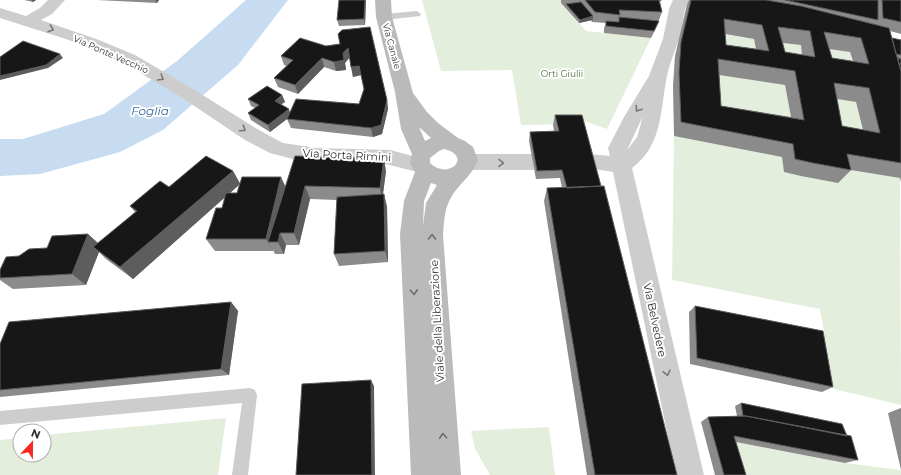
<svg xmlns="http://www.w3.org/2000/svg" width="901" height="475" font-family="Montserrat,sans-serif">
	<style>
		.green { fill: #e4eedd }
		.water { fill: #c7dcf0 }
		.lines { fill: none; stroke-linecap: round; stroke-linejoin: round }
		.lane { fill: #cdcdcd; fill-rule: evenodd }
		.street { fill: #cdcdcd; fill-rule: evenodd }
		.secondary { fill: #bababa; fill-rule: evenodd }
		.wall { fill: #8b8b8b; fill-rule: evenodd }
		.shaded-wall { fill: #5d5d5d }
		.building { fill: #171717; stroke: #5d5d5d; fill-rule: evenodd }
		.oneway { stroke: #777 }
		.oneway2 { stroke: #6e6e6e }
		.labels { text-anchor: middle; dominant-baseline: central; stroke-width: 4; stroke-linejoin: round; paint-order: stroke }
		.far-street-label { font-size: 9px; fill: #303030; stroke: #fff }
		.far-park-label { font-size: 9px; fill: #4d7138; stroke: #fff }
		.street-label { font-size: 11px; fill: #303030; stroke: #fff }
		.water-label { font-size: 12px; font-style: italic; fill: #35699b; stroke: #fff }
	</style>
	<rect width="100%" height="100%" fill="#fff"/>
	<!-- green -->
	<path class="green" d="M422,0H572L561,3L586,31L651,38L607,129L578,119L580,124L521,125L512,70L441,71Z
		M717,33L754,39L760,65L719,59Z
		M769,41L801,45L805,71Z
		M814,46L850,52L857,78Z
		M711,73L785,85L794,133L713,119Z
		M823,97L856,102L867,147L830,139Z
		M674,136L900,178L901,405L834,389L820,309L672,280Z
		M226,418L218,475H0V440L20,438V455H44V435Z
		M549,427L555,475H490L475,449L471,431Z
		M725,440L845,463L901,470V475H736Z"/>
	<!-- water -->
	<path class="water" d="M246,0H288L238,65L163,130L120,152L40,174L0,176V139H23L104,114L177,61Z"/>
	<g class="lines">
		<!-- lane -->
		<path class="lane" d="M417,11L421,14L420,16L384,20L380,17L384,14Z
			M250,388L255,390L257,395L248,475H232L242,403L0,425V411Z"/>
		<!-- street -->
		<path class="street" d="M48,0H65L52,14L41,20L99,40L135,55L193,89L259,130L283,143L317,148L390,150L428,160L431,165L428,170L421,173L386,164L304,162L270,153L245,140L181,97L123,63L69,40L0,18V8L26,16L40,8Z
			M673,0H689C683,10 683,22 681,33C677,47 670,61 667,76C660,110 663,145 632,168L704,475H676L613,172L582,167L579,162L582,157L589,154L610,156L608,148L624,117L649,76L663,39L669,9ZM643,116L637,137L628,149V148Z
			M469,154H533L540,157L543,162L540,167L533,170H469L462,167L459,162L462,157Z"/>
		<!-- secondary -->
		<path class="secondary" d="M375,0H391L392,17L413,93L427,112L438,123L458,138L465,141L473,147L478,160C472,177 454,187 448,204C444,213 444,225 443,235L461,475H411L400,234L404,201L415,172L410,163L412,154L401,129L395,92L376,17ZM419,127L431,138L425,141ZM444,149C473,156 449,181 430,163V158L439,151ZM431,183L437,185L426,203L423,226L424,201Z"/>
	</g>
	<!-- wall -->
	<path class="wall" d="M24,0H36L33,2Z
		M97,0H159L157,3Z
		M366,0L365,25L339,26L337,20Z
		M561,0H662L660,2L662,12L656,28L651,38L604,33V28L606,23L592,22L591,20L579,23L561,3Z
		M689,0H901V34L890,31L892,38L901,40V182L900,178L851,170L838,183L801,176L784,172L782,157L674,136L673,86L675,56L687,4ZM725,34L754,39L756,49L726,45ZM783,43L801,45L802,55L785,52ZM829,49L850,52L853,61L832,58ZM719,75L785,85L791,117L721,106ZM837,99L856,102L863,130L842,126Z
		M340,44L387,100L388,109L382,134L373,137L291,128L287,119L288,118L270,132L251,120L248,113L255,108L251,106L248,99L282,95L285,102L281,104L290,113L359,104L364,89L361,75L353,77L350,57L345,63L346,70L336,71L324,67L298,94L278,87L274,78L287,66L284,65L281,56L326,46Z
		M555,115L677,475H587L544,201L547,188H562L560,178L536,179L529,141L530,132L554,131L553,125Z
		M233,171L240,183L285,187L386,171L383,194H384L387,207L388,262L339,266L334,254L337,200L310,199L299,245H286L284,254H275L273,250V251H215L206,239L222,208L225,197L133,279L106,259L99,252L86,285L13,289L0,280V270L19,256L47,248L88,234L98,243L135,212L130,206L169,187ZM239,185L237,193H230L238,186Z
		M231,302L238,311L229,375L0,397V390Z
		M695,306L833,387L822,392L690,364L689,312Z
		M741,403L847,436L858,460L845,463L736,442L746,475H715L701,422L708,417L737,416L735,406Z
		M901,408V470L888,413Z"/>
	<!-- shaded-wall -->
	<path class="shaded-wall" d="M31,0H36L33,2Z
		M155,0H159L157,3Z
		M365,0H366L365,25L364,19Z
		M593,16V20L579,23L580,20Z
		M348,48L350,57L345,63L346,70L336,71L334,62Z
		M60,54L63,58L48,68L0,80V76Z
		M322,58L324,67L298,94L295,85Z
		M359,66L361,75L353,77L351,67Z
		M282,95L285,102L277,107L275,101Z
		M387,100L388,109L382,134L373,137L371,128Z
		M289,109L291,116L270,132L268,125Z
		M384,158L386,171L382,201L380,188Z
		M233,171L240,184L133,279L120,267Z
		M281,177L287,190L268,242L273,251L266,239Z
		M305,186L310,199L299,245L294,233Z
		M384,194L387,207L388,262L385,251Z
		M280,233L286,245L284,254L278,242Z
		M88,234L101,246L93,247L99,252L86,285L72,274Z
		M231,302L238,311L229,375L221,369Z
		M371,380L374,386L375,475H372Z"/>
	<!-- building -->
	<path class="building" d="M339,0H365L364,19L337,20Z
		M585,0H659L662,12L619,10L620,15L595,12Z
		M691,0H766L801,6L889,28L901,71V163L847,154L851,170L813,163L795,159L793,144L681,122L679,72L681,42ZM724,19L762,25L769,51L726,45ZM778,27L810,31L815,57L785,52ZM824,32L861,38L869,64L832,58ZM718,59L795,71L804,120L721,106ZM834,83L869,88L880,133L842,126Z
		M785,0H878V20Z
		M882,0H901V22L883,18Z
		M581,2L593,16L580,20L566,4Z
		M619,17L659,21L654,31L606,26V21L619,22Z
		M370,27L387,100L381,125L371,128L287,119L296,99L359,104L364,89L359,66L351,67L348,48L343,53L344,60L334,62L322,58L295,85L274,78L293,60L281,56L300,38L326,46L340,44L338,34L342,30Z
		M892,38L901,40V55L896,54Z
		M23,41L60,54L46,65L0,76V57Z
		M898,58L901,59V64H899Z
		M899,64H901V71Z
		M267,86L282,95L275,101L289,109L268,125L248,113L259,105L248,99Z
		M555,115H582L601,186L567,188L562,170L537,171L530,132L559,131Z
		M206,156L233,171L120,267L93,247L137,211L130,206L160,181L169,187Z
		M295,156L384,158L380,188L305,186L294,233H280L278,242H268Z
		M242,177H281L266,239H206L216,208H222L226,193H237Z
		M604,186L677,475H595L547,188Z
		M384,194L385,251L334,254L337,197Z
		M88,234L72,274L0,278V270L6,257L19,256L29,249L47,248L52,236Z
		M231,302L221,369L0,390V344L9,322Z
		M695,306L823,331L833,387L697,358Z
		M371,380L372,475H296L302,384Z
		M741,403L842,424L847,436L746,416H743Z
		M746,416L851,436L858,460L734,436L746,475H724L708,417Z"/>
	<!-- one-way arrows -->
	<defs><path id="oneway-chevron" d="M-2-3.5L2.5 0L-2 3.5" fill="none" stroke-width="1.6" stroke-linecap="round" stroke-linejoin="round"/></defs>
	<g class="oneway">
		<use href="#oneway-chevron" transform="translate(51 29) rotate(19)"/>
		<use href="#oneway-chevron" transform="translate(161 78) rotate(31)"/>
		<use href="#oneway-chevron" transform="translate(638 109) rotate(122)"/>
		<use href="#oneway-chevron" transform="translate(243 129) rotate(34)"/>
		<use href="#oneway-chevron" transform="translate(501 163) rotate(1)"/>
		<use href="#oneway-chevron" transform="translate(667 373) rotate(77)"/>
	</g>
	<g class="oneway2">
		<use href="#oneway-chevron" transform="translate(432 237) rotate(-89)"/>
		<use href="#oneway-chevron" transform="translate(414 292) rotate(87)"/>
		<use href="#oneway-chevron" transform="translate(443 436) rotate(-94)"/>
	</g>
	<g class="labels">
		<!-- far-street labels -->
		<g class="far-street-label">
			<text transform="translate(392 46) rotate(75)">Via Canale</text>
			<text transform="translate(111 54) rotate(24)">Via Ponte Vecchio</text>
		</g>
		<!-- far-park labels -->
		<g class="far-park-label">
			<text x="562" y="73">Orti Giulii</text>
		</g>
		<!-- street labels -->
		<g class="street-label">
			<text transform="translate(347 155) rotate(3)">Via Porta Rimini</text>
			<text transform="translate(655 320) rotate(78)">Via Belvedere</text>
			<text transform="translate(437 321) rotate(-93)">Viale della Liberazione</text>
		</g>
		<!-- water labels -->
		<g class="water-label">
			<text x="150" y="110">Foglia</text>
		</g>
	</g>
	<!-- north arrow -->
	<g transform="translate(32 443) rotate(22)"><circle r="19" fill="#ffffff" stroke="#acacac"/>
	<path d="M0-3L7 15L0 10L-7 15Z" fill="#f72822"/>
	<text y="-6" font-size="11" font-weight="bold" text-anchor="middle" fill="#303030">N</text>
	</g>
</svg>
